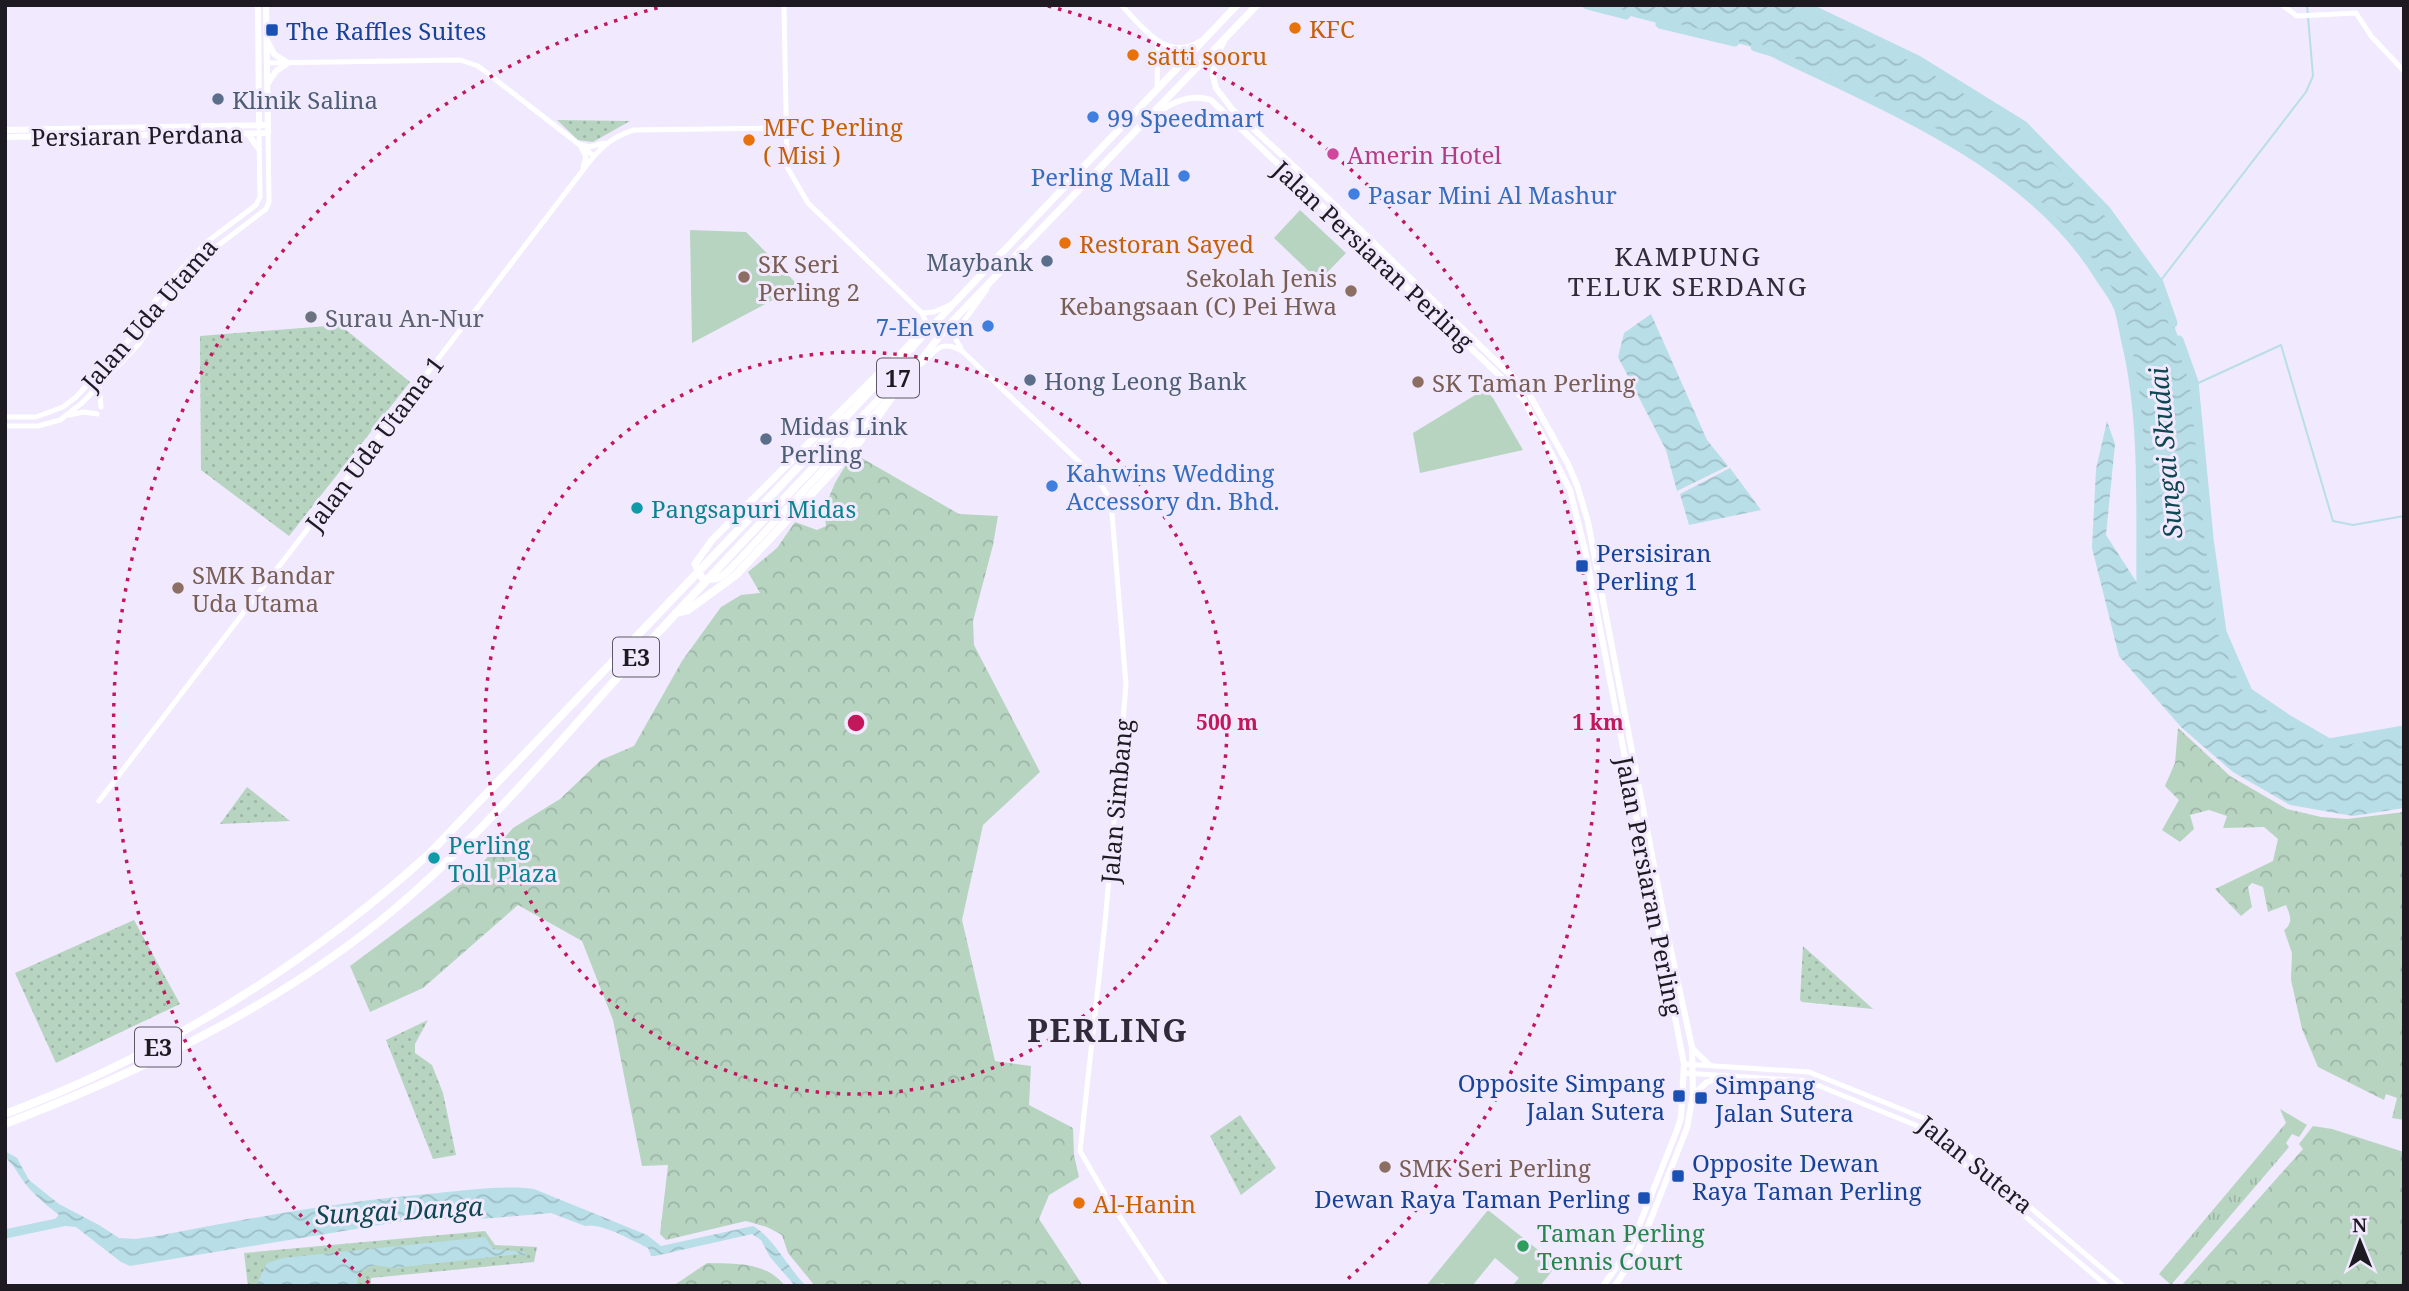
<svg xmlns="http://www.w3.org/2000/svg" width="2409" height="1291" font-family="'Noto Serif',serif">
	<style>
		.grass { fill: url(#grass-tufts) }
		.forest { fill: url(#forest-crowns) }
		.park { fill: url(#park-dots) }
		.pitch { fill: #b7d4c1 }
		.water { fill: url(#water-waves) }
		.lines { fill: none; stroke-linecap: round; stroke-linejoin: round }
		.stream { stroke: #b8dee7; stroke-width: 2 }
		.river { stroke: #b8dee7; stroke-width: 9 }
		.tertiary { stroke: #fff; stroke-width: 5 }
		.secondary { stroke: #fff; stroke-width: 6 }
		.trunk { stroke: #fff; stroke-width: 7 }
		.motorway { stroke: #fff; stroke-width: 8 }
		.ring { fill: none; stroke: #c2185b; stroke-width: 3.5; stroke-dasharray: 3.5 7 }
		.food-dot { fill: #e8710a; stroke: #f1e9fe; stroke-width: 2.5 }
		.transit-dot { fill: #1a4fb4; stroke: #f1e9fe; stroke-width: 2.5 }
		.service-dot { fill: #5c6f8a; stroke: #f1e9fe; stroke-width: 2.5 }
		.shop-dot { fill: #3f7fe0; stroke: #f1e9fe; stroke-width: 2.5 }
		.hotel-dot { fill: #d1479c; stroke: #f1e9fe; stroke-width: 2.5 }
		.education-dot { fill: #8d6e63; stroke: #f1e9fe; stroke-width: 2.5 }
		.worship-dot { fill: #6b7280; stroke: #f1e9fe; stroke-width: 2.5 }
		.culture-dot { fill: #0f9aa8; stroke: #f1e9fe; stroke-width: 2.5 }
		.leisure-dot { fill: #2e9e5b; stroke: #f1e9fe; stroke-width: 2.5 }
		.labels { text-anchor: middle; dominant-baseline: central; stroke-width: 6; stroke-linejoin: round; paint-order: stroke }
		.shield { fill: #f1e9fe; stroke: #5d5863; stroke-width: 2 }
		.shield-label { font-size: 23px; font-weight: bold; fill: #1d1a21 }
		.food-label { font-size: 24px; fill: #c56008; stroke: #f1e9fe; text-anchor: start }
		.transit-label { font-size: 24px; fill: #164399; stroke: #f1e9fe; text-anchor: start }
		.service-label { font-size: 24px; fill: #4e5e75; stroke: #f1e9fe; text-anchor: start }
		.shop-label { font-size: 24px; fill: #366cbe; stroke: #f1e9fe; text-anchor: start }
		.street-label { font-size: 24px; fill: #1d1a21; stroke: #f1e9fe }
		.hotel-label { font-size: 24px; fill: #b23c85; stroke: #f1e9fe; text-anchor: start }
		.education-label { font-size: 24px; fill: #785e54; stroke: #f1e9fe; text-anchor: start }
		.worship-label { font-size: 24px; fill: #5b616d; stroke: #f1e9fe; text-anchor: start }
		.culture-label { font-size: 24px; fill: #0d838f; stroke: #f1e9fe; text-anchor: start }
		.leisure-label { font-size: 24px; fill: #27864d; stroke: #f1e9fe; text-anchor: start }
		.neighbourhood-label { font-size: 26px; letter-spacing: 2px; fill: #302a39; stroke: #f1e9fe }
		.water-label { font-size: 26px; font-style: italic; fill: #0e4651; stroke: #f1e9fe }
		.district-label { font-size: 32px; font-weight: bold; letter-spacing: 2px; fill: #302a39; stroke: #f1e9fe }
		.centre { fill: #c2185b; stroke: #f1e9fe; stroke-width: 3.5 }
		.ring-label { font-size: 21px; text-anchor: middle; font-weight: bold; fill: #c2185b; stroke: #f1e9fe; stroke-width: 6; stroke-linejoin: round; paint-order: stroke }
	</style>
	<defs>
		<pattern id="grass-tufts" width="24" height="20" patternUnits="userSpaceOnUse" patternTransform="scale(1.75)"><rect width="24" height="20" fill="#b7d4c1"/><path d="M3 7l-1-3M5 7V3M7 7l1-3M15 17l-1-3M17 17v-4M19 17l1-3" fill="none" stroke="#9db5a6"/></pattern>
		<pattern id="forest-crowns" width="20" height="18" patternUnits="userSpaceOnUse" patternTransform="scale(1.75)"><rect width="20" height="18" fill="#b7d4c1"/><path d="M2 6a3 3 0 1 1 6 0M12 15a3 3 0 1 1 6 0" fill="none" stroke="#9db5a6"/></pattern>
		<pattern id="park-dots" width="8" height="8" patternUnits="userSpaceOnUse" patternTransform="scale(1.75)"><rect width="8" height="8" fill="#b7d4c1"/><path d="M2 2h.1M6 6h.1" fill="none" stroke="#9db5a6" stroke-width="1.8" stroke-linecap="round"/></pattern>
		<pattern id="water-waves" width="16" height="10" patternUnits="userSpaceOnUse" patternTransform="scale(1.75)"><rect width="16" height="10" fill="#b8dee7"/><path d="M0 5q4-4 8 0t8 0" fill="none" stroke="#9ebec6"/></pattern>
	</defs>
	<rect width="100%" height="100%" fill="#f1e9fe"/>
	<!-- grass -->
	<path class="grass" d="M2280,1109L2307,1125L2299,1137L2292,1134L2286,1143L2289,1147L2171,1285L2159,1274L2286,1123Z"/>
	<!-- forest -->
	<path class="forest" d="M853,453L959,514L998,516L993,545L973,621L974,645L1040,772L983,825L962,920L995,1061L1031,1066L1029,1105L1073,1128L1074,1155L1079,1177L1049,1195L1039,1219L1083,1286H815L788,1253L782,1235L767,1227L746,1221L666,1240L660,1234L668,1165L642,1166L613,1020L582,941L518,905L423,988L370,1012L350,966L470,877L513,828L560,799L601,760L634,746L682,661L721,607L741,595L760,593L748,572L777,548L795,522L817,530L826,526L824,509L835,483Z
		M2178,728L2230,776L2287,809L2321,817L2347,819L2404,812V1120L2392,1118L2397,1098L2386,1094L2384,1100L2318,1067L2302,1029L2291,980L2292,953L2284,930C2294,923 2290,915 2286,905L2268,912L2263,887L2252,883L2248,887L2252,907L2241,916L2215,889L2273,861L2278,839L2264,827L2223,828L2227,816L2209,810L2190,815L2194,829L2180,842L2162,830L2179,800L2165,786L2175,763Z
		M2313,1126L2332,1129L2404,1152V1286H2181L2303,1149L2299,1144Z
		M707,1263C735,1264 766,1261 785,1286H673Z"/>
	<!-- park -->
	<path class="park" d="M557,120L630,121L593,142L578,140Z
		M340,325L410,382L289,536L201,470L200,336Z
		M247,787L290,821L220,824Z
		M134,920L180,1004L56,1063L15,973Z
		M1803,946L1873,1009L1802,1002L1800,1000Z
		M428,1020L415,1044V1053L432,1065L443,1093L456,1155L433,1159L386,1040Z
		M1240,1115L1276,1168L1241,1195L1210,1136Z
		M485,1231L495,1245L537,1247L534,1262L371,1278V1286H248L244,1253Z"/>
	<!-- pitch -->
	<path class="pitch" d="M1300,210L1346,253L1319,281L1274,238Z
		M690,230L746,232L799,286L692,343Z
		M1485,389L1493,398L1523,450L1420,473L1413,433Z
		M1488,1210L1557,1265L1540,1286H1512L1519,1278L1495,1258L1472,1286H1444V1283L1426,1286Z"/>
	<!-- water -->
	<path class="water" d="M1587,5H1803L1918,60L2023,125L2106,210L2159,283L2194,382L2209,538L2222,632L2248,692L2289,720L2329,743L2404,730V808L2353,816L2290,805L2233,772L2181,727L2119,656L2092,548L2096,469L2107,421L2115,444L2106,535L2141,589L2140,458L2132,368L2117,306L2092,264L2059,222L2015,185L1938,134L1772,52Z
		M1651,314L1707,440L1728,466L1677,491L1666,450L1618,357L1624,333Z
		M1730,468L1761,510L1689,525L1680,494Z
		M5,1151L17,1158L29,1180L59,1204L99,1225L119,1238L135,1239L157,1236C250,1218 343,1201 438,1193C469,1190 502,1185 534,1189L647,1235L661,1246L753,1226C773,1237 788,1268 806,1286H795L770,1257L761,1240L752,1234L655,1256H651L648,1248C633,1241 601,1222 585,1226L551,1213L481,1219L474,1217L404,1221L130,1266L121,1262L76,1227L54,1225L53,1221L59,1215C42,1202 27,1189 16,1170C12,1163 5,1160 5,1151Z
		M485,1237L493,1249L525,1252V1256L518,1254L394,1268L375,1265L358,1272L357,1286H256L267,1263L283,1258Z"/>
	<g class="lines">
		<!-- stream -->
		<path class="stream" d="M2158,284L2306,92L2313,76L2307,5
			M2194,385L2281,345L2333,521L2353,525L2404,516"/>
		<!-- river -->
		<path class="river" d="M1587,5L1626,15
			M1803,5L1918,60L2023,125L2106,210L2159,283L2173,323
			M1660,24L1735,42
			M1755,47L1772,52C1888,109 2030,163 2100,278C2106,287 2113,296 2117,305C2122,316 2123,330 2126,342C2145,422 2140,508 2141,591
			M2179,340L2194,382L2209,538L2222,632L2248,692L2289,720L2329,743L2404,730
			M5,1234L62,1222"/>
		<!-- tertiary -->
		<path class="tertiary" d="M784,5L787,167L808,203L922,313L927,324L925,327L899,354
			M1121,5C1142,26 1166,63 1200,41
			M2282,5L2297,16L2356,13L2371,36L2404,71
			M266,63L460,60L478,66L594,156
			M1157,89L1158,43
			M582,145L589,147L604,143
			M581,147L586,157L583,167
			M922,313L934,312L952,304
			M961,348L955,338L956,332L987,289
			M921,364C937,350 941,339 962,351L1090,472L1102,486L1111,501L1126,685L1105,923L1080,1151L1106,1196L1166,1286
			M99,385L101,407
			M69,415L84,412L97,414
			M5,417H36L63,407L76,397L128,341L164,288L208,241L256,205L260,197L259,133
			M5,426H38L60,420L82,403L139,344L172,293L216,247L266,209L269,202L268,133
			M99,801L583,170C597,151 610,137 634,130L785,128
			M1684,1064L1809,1072L1926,1119L2123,1286
			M1684,1073L1807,1081L1920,1127L2107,1286"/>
		<!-- secondary -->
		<path class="secondary" d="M258,5L259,127
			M1224,41L1215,60L1213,76L1216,88L1232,109L1313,184L1528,392L1568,464L1577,485L1588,522L1666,928L1692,1047L1693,1095L1687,1128L1639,1249L1615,1286
			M268,83L276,71L288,63L274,54L268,42
			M1155,114C1172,103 1189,93 1211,100L1523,398L1570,490L1585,550L1684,1064L1681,1118L1677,1130L1631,1246L1603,1286
			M5,130L268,125
			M248,134L259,149
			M5,137L268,133L266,5
			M1693,1049L1709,1065
			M1693,1095L1707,1082L1723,1076"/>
		<!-- trunk -->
		<path class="trunk" d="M941,333L1257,5
			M912,349L897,357L884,368L712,540L695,564L702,578C718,584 727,572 737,562L893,395L943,332
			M845,418L1237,5
			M854,425L914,362"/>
		<!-- motorway -->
		<path class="motorway" d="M676,613L688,610L736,575L857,445L893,395
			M5,1114C164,1054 304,967 430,853L845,418
			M5,1124C142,1071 278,1006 391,912C477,840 550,753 624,670C699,587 777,506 854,425"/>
	</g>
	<!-- distance rings -->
	<g class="ring">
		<circle cx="856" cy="723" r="371"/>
		<path d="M369 1283A742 742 0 0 1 664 6M1048 6A742 742 0 0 1 1343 1283"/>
	</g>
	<!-- markers -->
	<g class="food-dot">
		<circle cx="1295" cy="28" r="7"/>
		<circle cx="1133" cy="55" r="7"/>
		<circle cx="749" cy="140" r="7"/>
		<circle cx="1065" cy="243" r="7"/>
		<circle cx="1079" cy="1203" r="7"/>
	</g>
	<g class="transit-dot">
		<rect x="265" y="23" width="14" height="14" rx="3.5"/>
		<rect x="1575" y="559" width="14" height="14" rx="3.5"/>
		<rect x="1672" y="1089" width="14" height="14" rx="3.5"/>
		<rect x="1694" y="1091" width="14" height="14" rx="3.5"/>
		<rect x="1671" y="1169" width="14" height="14" rx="3.5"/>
		<rect x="1637" y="1191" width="14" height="14" rx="3.5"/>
	</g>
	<g class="service-dot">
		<circle cx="218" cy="99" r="7"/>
		<circle cx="1047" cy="261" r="7"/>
		<circle cx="1030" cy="380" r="7"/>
		<circle cx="766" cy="439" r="7"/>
	</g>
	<g class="shop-dot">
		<circle cx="1093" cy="117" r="7"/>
		<circle cx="1184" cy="176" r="7"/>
		<circle cx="1354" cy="194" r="7"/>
		<circle cx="988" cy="326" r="7"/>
		<circle cx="1052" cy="486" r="7"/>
	</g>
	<circle class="hotel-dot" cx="1333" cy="154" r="7"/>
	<g class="education-dot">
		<circle cx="744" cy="277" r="7"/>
		<circle cx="1351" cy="291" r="7"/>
		<circle cx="1418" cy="382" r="7"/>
		<circle cx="178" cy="588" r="7"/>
		<circle cx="1385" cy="1167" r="7"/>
	</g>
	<circle class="worship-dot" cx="311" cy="317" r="7"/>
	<g class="culture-dot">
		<circle cx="637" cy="508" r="7"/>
		<circle cx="434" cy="858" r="7"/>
	</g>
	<circle class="leisure-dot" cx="1523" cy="1246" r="7"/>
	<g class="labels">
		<!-- shield labels -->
		<g class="shield">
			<rect x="877" y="358.5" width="42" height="39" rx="5"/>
			<rect x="613" y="637.5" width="46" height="39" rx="5"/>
			<rect x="135" y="1027.5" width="46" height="39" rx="5"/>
		</g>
		<g class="shield-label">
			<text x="898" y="378">17</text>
			<text x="636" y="657">E3</text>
			<text x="158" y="1047">E3</text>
		</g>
		<!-- food labels -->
		<g class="food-label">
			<text x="1309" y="28">KFC</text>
			<text x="1147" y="55">satti sooru</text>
			<text x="763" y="126">MFC Perling<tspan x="763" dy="28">( Misi )</tspan></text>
			<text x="1079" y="243">Restoran Sayed</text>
			<text x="1093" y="1203">Al-Hanin</text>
		</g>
		<!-- transit labels -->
		<g class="transit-label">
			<text x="286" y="30">The Raffles Suites</text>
			<text x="1596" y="552">Persisiran<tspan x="1596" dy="28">Perling 1</tspan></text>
			<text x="1665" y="1082" text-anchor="end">Opposite Simpang<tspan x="1665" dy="28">Jalan Sutera</tspan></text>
			<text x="1715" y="1084">Simpang<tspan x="1715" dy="28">Jalan Sutera</tspan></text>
			<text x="1692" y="1162">Opposite Dewan<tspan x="1692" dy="28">Raya Taman Perling</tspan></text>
			<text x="1630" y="1198" text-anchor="end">Dewan Raya Taman Perling</text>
		</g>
		<!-- service labels -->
		<g class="service-label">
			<text x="232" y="99">Klinik Salina</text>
			<text x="1033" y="261" text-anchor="end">Maybank</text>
			<text x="1044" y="380">Hong Leong Bank</text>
			<text x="780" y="425">Midas Link<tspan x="780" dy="28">Perling</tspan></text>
		</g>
		<!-- shop labels -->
		<g class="shop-label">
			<text x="1107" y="117">99 Speedmart</text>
			<text x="1170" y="176" text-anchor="end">Perling Mall</text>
			<text x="1368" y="194">Pasar Mini Al Mashur</text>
			<text x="974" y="326" text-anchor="end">7-Eleven</text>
			<text x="1066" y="472">Kahwins Wedding<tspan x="1066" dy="28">Accessory dn. Bhd.</tspan></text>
		</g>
		<!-- street labels -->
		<g class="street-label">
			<text transform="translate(137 135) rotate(-1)">Persiaran Perdana</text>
			<text transform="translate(1374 255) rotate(43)">Jalan Persiaran Perling</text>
			<text transform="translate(149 314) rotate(-49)">Jalan Uda Utama</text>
			<text transform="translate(374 443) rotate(-53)">Jalan Uda Utama 1</text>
			<text transform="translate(1116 801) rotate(-85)">Jalan Simbang</text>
			<text transform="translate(1650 886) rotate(79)">Jalan Persiaran Perling</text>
			<text transform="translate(1976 1164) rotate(39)">Jalan Sutera</text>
		</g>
		<!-- hotel labels -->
		<g class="hotel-label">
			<text x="1347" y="154">Amerin Hotel</text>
		</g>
		<!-- education labels -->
		<g class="education-label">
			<text x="758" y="263">SK Seri<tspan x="758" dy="28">Perling 2</tspan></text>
			<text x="1337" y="277" text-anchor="end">Sekolah Jenis<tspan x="1337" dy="28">Kebangsaan (C) Pei Hwa</tspan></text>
			<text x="1432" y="382">SK Taman Perling</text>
			<text x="192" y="574">SMK Bandar<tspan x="192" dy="28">Uda Utama</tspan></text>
			<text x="1399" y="1167">SMK Seri Perling</text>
		</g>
		<!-- worship labels -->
		<g class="worship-label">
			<text x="325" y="317">Surau An-Nur</text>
		</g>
		<!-- culture labels -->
		<g class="culture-label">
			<text x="651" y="508">Pangsapuri Midas</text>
			<text x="448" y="844">Perling<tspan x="448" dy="28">Toll Plaza</tspan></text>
		</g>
		<!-- leisure labels -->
		<g class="leisure-label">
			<text x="1537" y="1232">Taman Perling<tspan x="1537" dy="28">Tennis Court</tspan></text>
		</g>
		<!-- neighbourhood labels -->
		<g class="neighbourhood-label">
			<text x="1688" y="256">KAMPUNG<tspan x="1688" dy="30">TELUK SERDANG</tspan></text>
		</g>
		<!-- water labels -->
		<g class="water-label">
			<text transform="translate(2165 453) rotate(-95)">Sungai Skudai</text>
			<text transform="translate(399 1210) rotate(-3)">Sungai Danga</text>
		</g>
		<!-- district labels -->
		<g class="district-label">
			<text x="1108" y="1029">PERLING</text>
		</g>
	</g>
	<circle cx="856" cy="723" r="10" class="centre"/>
	<g class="ring-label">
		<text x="1227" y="730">500 m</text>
		<text x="1598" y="730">1 km</text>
	</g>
	<!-- border -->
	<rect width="2409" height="1291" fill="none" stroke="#1d1a21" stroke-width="14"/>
	<!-- north arrow -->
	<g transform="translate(2360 1242) rotate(359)" stroke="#f1e9fe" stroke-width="5" paint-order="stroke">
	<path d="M0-5L12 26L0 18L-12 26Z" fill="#1d1a21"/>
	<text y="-10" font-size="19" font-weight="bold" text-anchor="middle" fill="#1d1a21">N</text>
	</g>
</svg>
